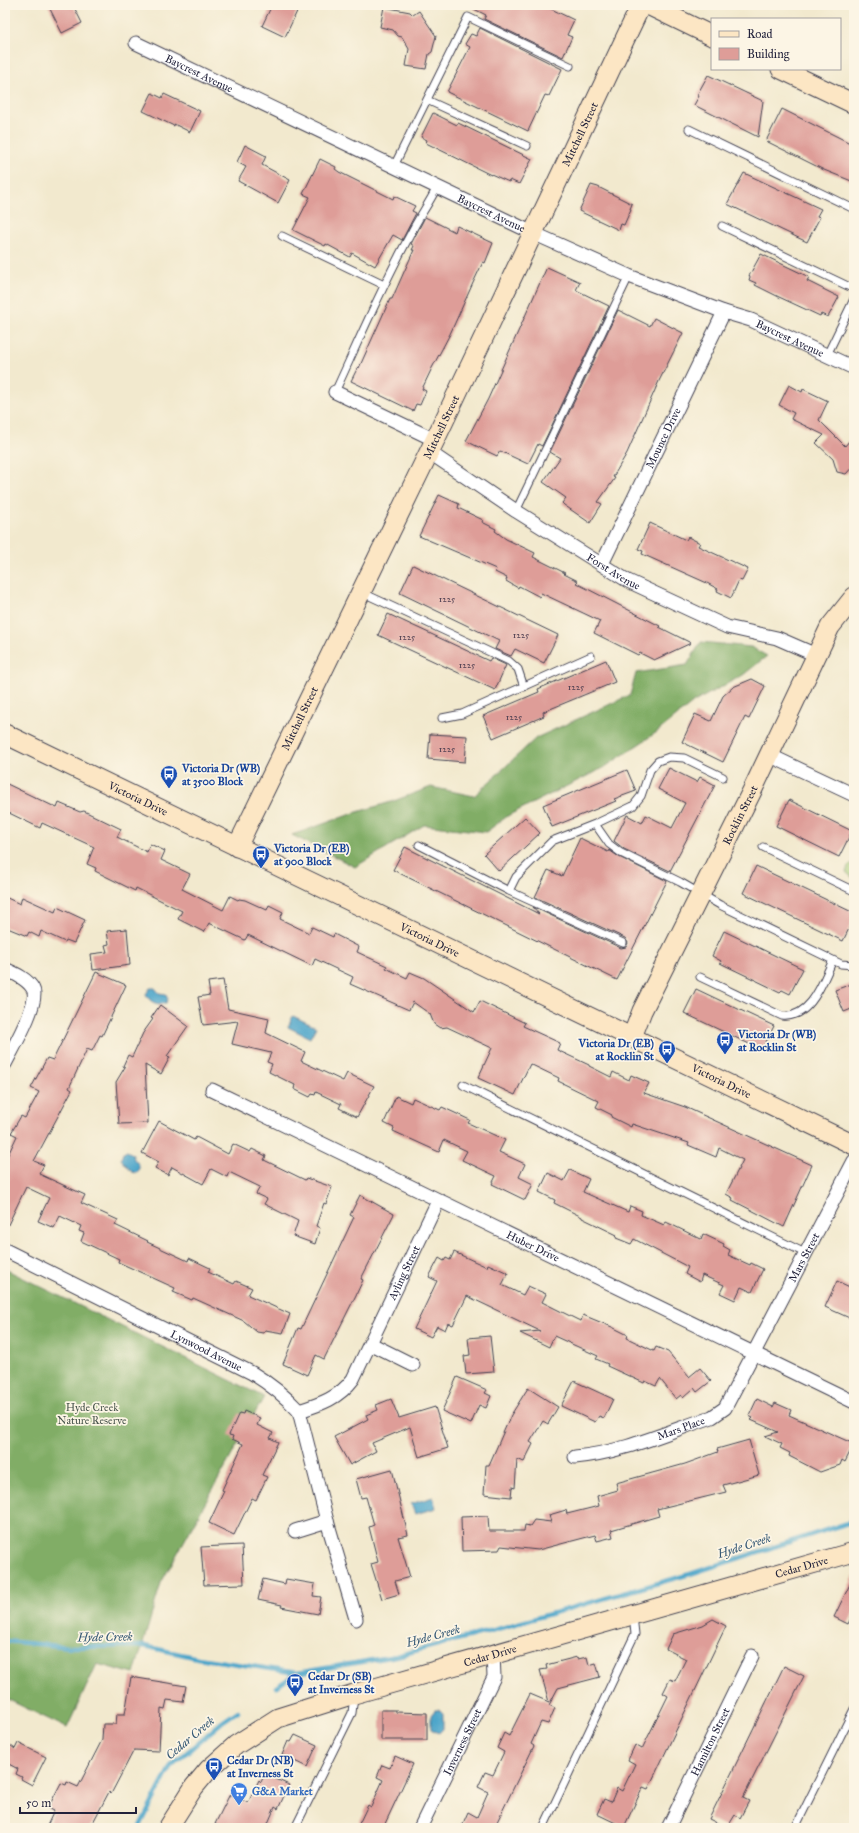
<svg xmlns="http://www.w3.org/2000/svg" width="859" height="1833" font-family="'IM FELL Great Primer',serif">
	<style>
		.green { fill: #a2c974; stroke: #627658 }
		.forest { fill: #81ad66; stroke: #526850 }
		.water { fill: #4da6ca; stroke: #386482 }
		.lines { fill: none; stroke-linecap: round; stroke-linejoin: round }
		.stream { stroke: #4da6ca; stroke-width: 4.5 }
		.building { fill: #de9d98 }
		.lane-casing { stroke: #414051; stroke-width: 9 }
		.street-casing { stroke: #414051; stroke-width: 15 }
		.secondary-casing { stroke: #414051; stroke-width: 21 }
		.lane { stroke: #fff; stroke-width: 7 }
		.street { stroke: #fff; stroke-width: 13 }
		.secondary { stroke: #fce6c4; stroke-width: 19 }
		.labels { text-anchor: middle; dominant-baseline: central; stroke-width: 3.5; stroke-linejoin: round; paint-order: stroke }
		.number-label { font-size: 9px; fill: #514152 }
		.street-label { font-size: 11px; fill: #22223b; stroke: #fcf5e5 }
		.transit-label { font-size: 11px; font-weight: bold; fill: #164399; stroke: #fcf5e5; text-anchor: start }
		.park-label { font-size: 11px; fill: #48544c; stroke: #fcf5e5 }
		.shop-label { font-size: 11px; font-weight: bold; fill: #366cbe; stroke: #fcf5e5; text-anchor: start }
		.water-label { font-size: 12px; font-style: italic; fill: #335774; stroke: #fcf5e5 }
	</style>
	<rect width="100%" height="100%" fill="#fcf5e5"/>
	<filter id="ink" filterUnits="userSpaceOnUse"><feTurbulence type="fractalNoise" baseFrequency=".025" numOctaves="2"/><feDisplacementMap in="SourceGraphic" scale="8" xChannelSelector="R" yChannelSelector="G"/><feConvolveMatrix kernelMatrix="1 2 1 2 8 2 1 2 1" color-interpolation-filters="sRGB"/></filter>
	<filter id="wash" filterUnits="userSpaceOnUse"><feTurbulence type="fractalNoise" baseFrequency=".012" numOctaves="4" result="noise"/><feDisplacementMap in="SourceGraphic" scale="16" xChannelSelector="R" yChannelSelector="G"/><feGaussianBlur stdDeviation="0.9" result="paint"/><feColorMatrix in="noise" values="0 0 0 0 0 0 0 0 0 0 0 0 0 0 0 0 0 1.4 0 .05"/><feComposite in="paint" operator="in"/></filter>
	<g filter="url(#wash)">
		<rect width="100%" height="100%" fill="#f2e9ce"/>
		<!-- green -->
		<path class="green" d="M854,862V879L846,872L848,866Z"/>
		<!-- forest -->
		<path class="forest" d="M701,642L751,647L767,656L743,675L694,702L657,732L605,767L509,815L486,832L424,825L355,867L292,835L354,813L391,802L431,787L474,796L536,738L630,695L636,673L687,665Z
			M5,1269L264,1397L161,1583L134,1674L97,1664L67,1728L5,1698Z"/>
		<!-- water -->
		<path class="water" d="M150,988H155L159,993L166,994L168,999L166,1003C158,1006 149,1002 146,994Z
			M293,1016L316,1027L310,1038L288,1027Z
			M127,1151L133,1155L134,1159L139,1165V1170L137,1173L132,1172L121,1159L123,1153Z
			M433,1497L436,1508L415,1514L411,1504Z
			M435,1710H439L443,1714V1729L439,1733L431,1729V1715Z"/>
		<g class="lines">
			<!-- stream -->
			<path class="stream" d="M5,1641L71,1647L144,1646L198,1658L297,1673L396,1656L494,1630L690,1574L854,1521
				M276,1687L297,1673
				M139,1828L171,1766L222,1722L238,1711"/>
		</g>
		<g id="blocks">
			<!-- building -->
			<path class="building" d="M48,5H73L82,23L62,33Z
				M272,5H300L285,37L262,26Z
				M466,5H543L574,20L567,35L572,37L563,57L484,19L486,15Z
				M384,7L410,12L413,15L419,11L436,36L432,52L429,54L426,69L406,66L409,49L402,37L398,36L393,30L380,27Z
				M480,28L562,69L549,96L545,95L528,131L447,92L470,47L465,44L471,34L476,36Z
				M708,75L763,101L758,137L694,105L699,96L697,95Z
				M152,93L162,98L164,94L200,111L190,132L174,124V126L143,111Z
				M782,109L854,145V182L824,170L766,141Z
				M433,113L457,125L458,123L532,159L519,184L510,180L509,182L491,174V175L426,143L427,140L421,137Z
				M245,145L266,156L262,165L290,180L278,203L238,181L246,167L237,162Z
				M320,159L336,167L335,169L339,172L393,199L394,196L415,206L412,211L416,213L402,240L393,235L375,266L352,253L350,257L326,244L325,246L293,230L310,197L303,194Z
				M744,173L821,209L817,216L820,217L807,242L727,204Z
				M591,185L598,187L632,204L630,209H631L624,225L621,224L619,230L579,211Z
				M425,217L455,232L457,226L493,243L485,263L483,262L473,283L450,334L432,368L422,389L426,391L420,405L416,404L413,411L351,381L358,367L359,368L390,299H392L404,272L414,250H412L414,246L411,244Z
				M761,254L809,277L807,281L839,297L828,317L821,314L820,316L779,297L755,285L756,283L749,280L750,277L749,276Z
				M547,267L580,282L576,290L609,306L542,446L538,444L528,464L500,451L497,456L466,441L488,399Z
				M618,310L650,326L654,318L683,333L659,381L627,453L613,477L615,478L598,502L602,504L590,523L564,505L562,503L566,498L543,482L560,458L550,452Z
				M789,385L802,392L803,389L828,401L819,420L845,446L854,435V465L846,474L837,472L833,459L816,443L824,435L791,419L794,413L779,405Z
				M439,495L459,504L458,508L483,520L482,522L496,529L495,531L506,539L535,553L533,557L565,573L564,574L578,581L576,583L660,626L659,627L691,643L654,660L640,653L638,655L594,633L600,621L541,593L540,597L519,586L518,588L506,581L507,578L495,572L496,569L419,536Z
				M650,523L686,540L688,537L700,543L698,546L748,569L742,581L739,580L731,598L717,591L718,589L707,583L642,554L643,551L638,549Z
				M413,565L558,635L544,663L515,649L511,656L495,649L499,641L400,593Z
				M388,614L489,661L491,658L506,665L495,690L378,635Z
				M606,660L615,682L543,712L544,716L493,738L483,716L539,692L538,689Z
				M752,679L765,686L749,719L745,717L723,762L682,742L695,714L711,721L723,696L733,687Z
				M430,734L467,736L465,762L428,759Z
				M669,768L697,782L700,777L715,785L670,871L624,849L614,841L627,815L642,823L646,815L672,828L685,803L658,789Z
				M627,770L636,791L614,799L616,801L552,827L543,805Z
				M5,783L57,808L59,803L80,812L84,811L121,829L117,837L147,852L150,844L165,851L161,860L190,874L182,889L223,910L230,896L238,900L239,899L245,900L267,910L269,905L283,912L280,919L309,933L312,927L333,937L334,934L359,947L357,952L387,966L386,968L407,978L410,972L424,978L474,1012L480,1001L525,1023L523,1026L560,1043L557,1050L589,1065V1066L611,1077L613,1072L629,1080L631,1075L649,1083L644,1093L685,1107L812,1165L784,1227L732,1200L733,1198L726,1194L743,1160L719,1148L716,1157L688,1145L689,1143L632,1124L631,1127L611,1117L612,1115L596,1107L599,1101L558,1081L559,1078L530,1064L515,1095L478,1078L492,1048L447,1027L440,1028L434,1024L430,1014L413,1002L409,1010L350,984L353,977L315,959L312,966L248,935L245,940L209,923L204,932L178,919L182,911L136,888L135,891L95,871L96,868L87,864L94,847L42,823L40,828L5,811Z
				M789,800L852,831L839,857L776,826Z
				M525,817L540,833L499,871L484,854Z
				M580,838L608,852L609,850L619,857L667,881L617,980L393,870L405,847L539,914L533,907L621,948L626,947L628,943L625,938L535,897L548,870L562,876Z
				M756,866L854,913V918L843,941L743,893Z
				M5,897L20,904L22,897L55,912L57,907L85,920L74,943L66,940L65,942L41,931L39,937L29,932L27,936L5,927Z
				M127,929L130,965L93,970L91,954L107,952L105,945L109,944L107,931Z
				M724,931L803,969L790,994L782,990L780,992L720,963L721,961L712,956Z
				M96,972L126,985L102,1036L100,1035L92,1051L87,1049L69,1088L72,1090L34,1161L44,1165L39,1174L85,1195L81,1203L118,1220L115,1225L148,1241L147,1242L188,1261L189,1258L210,1268L208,1272L234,1284L236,1281L252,1288L248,1295L290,1314L283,1333L265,1330L263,1333L257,1332L244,1321L193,1298L192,1300L173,1292L175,1288L118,1262L119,1259L81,1241L84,1233L79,1231L81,1226L60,1216L54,1228L38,1221L49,1198L26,1187L5,1231V1161L17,1136L11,1133L21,1116L25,1118L39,1092L31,1088L47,1058L53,1060Z
				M223,980L228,1009L269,1018L266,1033L305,1052L301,1061L343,1081L347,1073L374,1086L357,1117L339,1108L341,1104L316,1092L315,1095L312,1094L310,1097L294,1089L295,1085L269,1072L272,1064L267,1062L271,1053L232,1044L238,1021L203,1025L198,997L210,995L208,982Z
				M854,983V1008L844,1012L835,990Z
				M696,989L774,1026L762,1050L684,1013Z
				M160,1005L188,1026L167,1056L170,1057L161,1074L145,1065L148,1123L119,1124L116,1082L125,1067L123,1066L128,1055L132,1057L143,1033L153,1019L151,1018Z
				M396,1096L411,1103L413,1098L440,1110L442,1107L470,1120L468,1123L505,1140L499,1152L525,1164L519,1177L533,1184L525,1200L492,1184L496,1176L462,1160L467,1151L444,1140L439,1152L393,1131L394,1128L384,1123Z
				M159,1121L194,1140L196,1137L228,1154L233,1144L250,1152L252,1149L266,1156L264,1160L305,1180L306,1178L332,1187L326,1204L324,1203L316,1226L320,1228L315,1244L293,1236L298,1221L264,1204L267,1199L256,1194L260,1187L229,1172L227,1177L211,1169L203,1184L172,1167L168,1175L155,1168L159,1162L142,1153Z
				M570,1170L589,1179L583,1192L628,1212L630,1206L642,1211L641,1215L664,1225L666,1222L701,1239L703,1234L724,1244L723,1246L730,1250L728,1255L750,1265L751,1263L763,1269L752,1292L741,1287L735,1300L720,1293L724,1285L702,1275L700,1282L685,1274L688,1267L634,1239L631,1244L616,1238L617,1235L582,1218V1217L554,1203L555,1200L539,1192L548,1173L564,1181Z
				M360,1195L394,1214L361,1279L363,1280L356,1295L324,1359L316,1355L307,1375L283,1364L298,1328L301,1329L354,1217L350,1215Z
				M454,1252L487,1267L488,1264L508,1273L502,1285L523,1295L528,1286L546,1294L542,1302L578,1320L581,1321L583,1315L612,1327L628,1335L627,1338L654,1351L656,1347L668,1352L689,1377L700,1368L711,1381L697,1392L694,1388L683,1398L681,1395L676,1399L660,1379L656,1386L645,1381L644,1383L607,1366L608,1364L596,1359L598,1356L554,1336L549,1347L520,1333L540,1331L467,1296L453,1325L448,1323L445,1330L437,1326L431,1337L414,1329L437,1281L429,1277L439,1258L444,1261L446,1258L450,1260Z
				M837,1281L854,1289V1320L825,1307Z
				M490,1336L494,1372L466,1374L464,1356L470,1355L468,1338Z
				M457,1377L487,1390L485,1393L491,1396L486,1408L479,1405L471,1424L442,1411Z
				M574,1381L613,1399L604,1418L599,1416L595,1422L561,1406Z
				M528,1388L558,1407L548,1424L543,1421L530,1442L533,1444L524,1462L517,1459L515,1488L512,1487L511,1497L484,1494L486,1465H489L511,1415Z
				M391,1399L399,1418L435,1407L448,1448L419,1457L410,1427L372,1443L376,1451L350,1465L334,1437L368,1419L366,1415L378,1410L376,1405Z
				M757,1399L773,1407L775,1403L791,1410L789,1415L854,1444L845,1462L842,1460L840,1465L820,1472L789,1456L790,1453L780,1448L782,1444L765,1436L778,1432L751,1420L753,1418L749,1416Z
				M244,1411L260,1418L257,1425L273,1433L270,1438L278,1442L262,1475L267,1477L256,1500L252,1498L234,1535L209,1523L224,1491L222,1490L243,1444L232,1439L233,1436L229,1435L239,1413L243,1414Z
				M749,1440L759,1475L723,1485L726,1492L657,1509L659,1516L611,1530L613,1537L597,1541L595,1535L538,1550L501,1546L499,1550L462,1551L461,1517L488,1516L489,1531H524L525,1525L530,1526L534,1520L551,1522L549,1515L566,1510L567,1514L599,1506L597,1496L618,1490L616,1483L685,1464L718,1452L717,1449Z
				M392,1469L408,1535L398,1537L410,1577L395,1581L399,1594L382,1599L371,1564L378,1562L369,1527L374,1525L366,1497L361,1498L356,1479Z
				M242,1545L244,1584L204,1585L201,1547Z
				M854,1576V1612L848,1624L834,1617Z
				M263,1579L285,1584L286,1579L315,1584L313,1596L321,1597L318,1614L281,1607L282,1605L258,1600Z
				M713,1619L726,1626L648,1789L643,1787L624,1827L597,1814L604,1799L611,1802L617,1788L622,1791L635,1764L628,1760L635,1745L642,1749L668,1696L663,1693L670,1679L675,1681L686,1659L666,1649L673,1634L703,1625Z
				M577,1657L578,1659L587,1657L589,1665L596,1663L600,1677L558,1688L549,1705L555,1708L548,1724L541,1722L531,1744L534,1746L495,1826L499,1828H461L468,1812L477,1817L488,1792L478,1787L485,1772L493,1775L504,1752L497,1748L504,1733L509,1736L530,1694L549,1702L540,1670L547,1669L546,1665Z
				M784,1666L804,1676L743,1798L749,1801L740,1818L735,1815L727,1828L709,1819Z
				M131,1677L186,1686L183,1702L167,1700L165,1709L161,1708L159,1751L134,1750L111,1794L109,1792L90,1828H46L54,1811L48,1808L61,1783L66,1785L67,1782L78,1787L102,1740L103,1724H116L117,1714H125Z
				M381,1710H396V1712L427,1713V1740H381Z
				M295,1735L317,1745L307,1767L282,1755L288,1741L291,1742Z
				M5,1741L15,1749L18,1743L46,1757L32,1785L21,1779L22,1777L16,1774L18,1769L5,1762Z
				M395,1756L413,1764L383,1828H357L368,1805L371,1807L383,1780L377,1777L382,1765L390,1768Z
				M265,1774L289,1785L278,1809L275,1807L266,1828H222L215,1824L230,1794L248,1803L259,1780L261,1782Z"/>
		</g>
	</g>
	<g filter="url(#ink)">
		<use href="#blocks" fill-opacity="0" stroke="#414051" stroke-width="1"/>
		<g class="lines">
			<!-- lane casing -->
			<g class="lane-casing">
				<path id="lane" d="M427,100L527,146
					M689,129L854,209
					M394,166L468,17L570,66
					M722,226L854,289
					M282,236L384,285
					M827,355L854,299
					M335,392C359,340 382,286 410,235C418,218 429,204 437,187
					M516,511L629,276
					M361,592L509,661L518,669L524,687
					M442,718L462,714L591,656
					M595,824L609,844L621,853L680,882L720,905L841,964L854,965
					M419,845L509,891L623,943
					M763,847L854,891
					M509,891L516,877L552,841L595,824L633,806L641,796L650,770L658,761L669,757L684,758L723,777
					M700,977L782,1016C811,1019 823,981 833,960
					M463,1085L807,1254
					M295,1828L352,1713L354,1696
					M543,1828L635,1634L633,1616
					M795,1828L854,1709"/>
			</g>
			<!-- street casing -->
			<g class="street-casing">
				<g id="street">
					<path id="s1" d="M136,43L533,233L629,276L724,312L751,320L854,368"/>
					<path d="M335,392L435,440"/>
					<path id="s2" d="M429,452L516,511L628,581L727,627L777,638L816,655"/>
					<path id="s3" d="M602,564L724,312"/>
					<path d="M769,755L854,795"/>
					<path d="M5,969C14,973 28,979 33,989C40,1002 12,1050 5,1064"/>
					<path id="s4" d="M212,1090L854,1402"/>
					<path id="s5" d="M5,1250L252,1373C270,1384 285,1396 299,1411L327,1521L356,1619"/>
					<path d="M371,1344L413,1365"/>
					<path id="s6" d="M299,1411C321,1404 339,1398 353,1379L438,1201"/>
					<path id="s7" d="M575,1457C622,1453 667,1432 712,1417L725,1408L854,1161"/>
					<path d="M295,1531L327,1521"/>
					<path id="s8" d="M420,1828L494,1677L493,1654"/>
					<path id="s9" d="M668,1828L752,1656"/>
				</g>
			</g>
			<!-- secondary casing -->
			<g class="secondary-casing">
				<g id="secondary">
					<path d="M648,5L712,36"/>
					<path d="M781,69L854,104"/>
					<path id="s10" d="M5,734L854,1145"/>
					<path id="s11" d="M237,847L435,440L641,5"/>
					<path id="s12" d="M632,1037L642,1011L752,791L830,627L854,597"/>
					<path id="s13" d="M168,1828L194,1787L209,1769L236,1745L278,1718L354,1694L854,1552"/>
				</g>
			</g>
			<!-- lane -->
			<use href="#lane" class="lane"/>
			<!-- street -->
			<use href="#street" class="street"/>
			<!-- secondary -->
			<use href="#secondary" class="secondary"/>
		</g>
	</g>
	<!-- icons -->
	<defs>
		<g id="bus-pin" transform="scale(0.9)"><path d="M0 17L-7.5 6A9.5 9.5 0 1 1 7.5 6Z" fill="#1a4fb4" stroke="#fcf5e5"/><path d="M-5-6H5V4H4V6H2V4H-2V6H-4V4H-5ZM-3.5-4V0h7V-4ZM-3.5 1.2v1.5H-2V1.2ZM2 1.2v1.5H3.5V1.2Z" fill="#fff"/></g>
		<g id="supermarket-pin" transform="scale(0.9)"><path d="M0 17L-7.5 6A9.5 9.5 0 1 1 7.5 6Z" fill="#3f7fe0" stroke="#fcf5e5"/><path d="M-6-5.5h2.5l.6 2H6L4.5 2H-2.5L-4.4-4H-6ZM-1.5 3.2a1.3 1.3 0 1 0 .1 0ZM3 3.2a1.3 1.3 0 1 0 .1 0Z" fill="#fff"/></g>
	</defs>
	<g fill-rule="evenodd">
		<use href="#bus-pin" x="169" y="774"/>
		<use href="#bus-pin" x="261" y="854"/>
		<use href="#bus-pin" x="725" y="1040"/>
		<use href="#bus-pin" x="667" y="1049"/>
		<use href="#bus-pin" x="295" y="1682"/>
		<use href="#bus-pin" x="214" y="1766"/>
		<use href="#supermarket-pin" x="239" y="1791"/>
	</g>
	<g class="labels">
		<!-- number labels -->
		<g class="number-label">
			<text x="447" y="598">1225</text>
			<text x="521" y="634">1225</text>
			<text x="407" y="636">1225</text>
			<text x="467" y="664">1225</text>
			<text x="576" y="686">1225</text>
			<text x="514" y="716">1225</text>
			<text x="447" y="748">1225</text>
		</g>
		<!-- street labels -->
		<g class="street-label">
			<text stroke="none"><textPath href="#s1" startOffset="70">Baycrest Avenue</textPath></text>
			<text stroke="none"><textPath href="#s11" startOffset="791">Mitchell Street</textPath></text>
			<text stroke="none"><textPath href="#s1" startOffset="394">Baycrest Avenue</textPath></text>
			<text stroke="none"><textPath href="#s1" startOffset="718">Baycrest Avenue</textPath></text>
			<text stroke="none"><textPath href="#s11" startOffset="467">Mitchell Street</textPath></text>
			<text stroke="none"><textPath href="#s3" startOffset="140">Mounce Drive</textPath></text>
			<text stroke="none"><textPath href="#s2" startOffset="220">Forst Avenue</textPath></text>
			<text stroke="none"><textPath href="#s11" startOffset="143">Mitchell Street</textPath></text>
			<text stroke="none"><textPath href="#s10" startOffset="148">Victoria Drive</textPath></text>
			<text stroke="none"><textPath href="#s12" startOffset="247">Rocklin Street</textPath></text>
			<text stroke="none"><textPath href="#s10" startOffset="472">Victoria Drive</textPath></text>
			<text stroke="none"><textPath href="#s10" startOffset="796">Victoria Drive</textPath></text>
			<text stroke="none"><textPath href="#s4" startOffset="357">Huber Drive</textPath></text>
			<text stroke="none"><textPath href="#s7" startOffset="329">Mars Street</textPath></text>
			<text stroke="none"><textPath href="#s6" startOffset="182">Ayling Street</textPath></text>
			<text stroke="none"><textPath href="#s5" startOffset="225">Lynwood Avenue</textPath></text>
			<text stroke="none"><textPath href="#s7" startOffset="110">Mars Place</textPath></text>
			<text stroke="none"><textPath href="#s13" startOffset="703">Cedar Drive</textPath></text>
			<text stroke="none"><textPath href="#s13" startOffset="379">Cedar Drive</textPath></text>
			<text stroke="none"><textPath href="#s8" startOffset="96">Inverness Street</textPath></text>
			<text stroke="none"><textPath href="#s9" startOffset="96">Hamilton Street</textPath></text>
		</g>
		<!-- transit labels -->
		<g class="transit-label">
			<text x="182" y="768">Victoria Dr (WB)<tspan x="182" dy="13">at 3500 Block</tspan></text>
			<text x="274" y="848">Victoria Dr (EB)<tspan x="274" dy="13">at 900 Block</tspan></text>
			<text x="738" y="1034">Victoria Dr (WB)<tspan x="738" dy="13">at Rocklin St</tspan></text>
			<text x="654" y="1043" text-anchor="end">Victoria Dr (EB)<tspan x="654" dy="13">at Rocklin St</tspan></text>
			<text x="308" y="1676">Cedar Dr (SB)<tspan x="308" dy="13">at Inverness St</tspan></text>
			<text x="227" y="1760">Cedar Dr (NB)<tspan x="227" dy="13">at Inverness St</tspan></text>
		</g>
		<!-- park labels -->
		<g class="park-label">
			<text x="92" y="1407">Hyde Creek<tspan x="92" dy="13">Nature Reserve</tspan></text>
		</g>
		<!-- shop labels -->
		<g class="shop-label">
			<text x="252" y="1791">G&amp;A Market</text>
		</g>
		<!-- water labels -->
		<g class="water-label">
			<text transform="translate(744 1546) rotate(-18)">Hyde Creek</text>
			<text transform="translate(433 1636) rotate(-15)">Hyde Creek</text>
			<text transform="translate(105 1637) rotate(-1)">Hyde Creek</text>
			<text transform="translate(190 1738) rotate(-40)">Cedar Creek</text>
		</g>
	</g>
	<!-- margin -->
	<rect width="859" height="1833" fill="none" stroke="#fcf5e5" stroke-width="20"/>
	<!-- legend -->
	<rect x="711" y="18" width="130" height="52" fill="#fcf5e5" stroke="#a5a1a1"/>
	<rect x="719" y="31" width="20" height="6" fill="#fce6c4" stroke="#a5a1a1"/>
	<text x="747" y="38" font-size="12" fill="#22223b">Road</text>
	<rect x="719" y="48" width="20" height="12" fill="#de9d98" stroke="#a5a1a1"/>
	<text x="747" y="58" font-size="12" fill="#22223b">Building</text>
	<!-- scale -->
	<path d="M20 1807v6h116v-6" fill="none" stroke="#22223b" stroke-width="2"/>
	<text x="26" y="1807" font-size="12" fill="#22223b" stroke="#fcf5e5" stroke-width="3" paint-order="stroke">50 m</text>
</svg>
